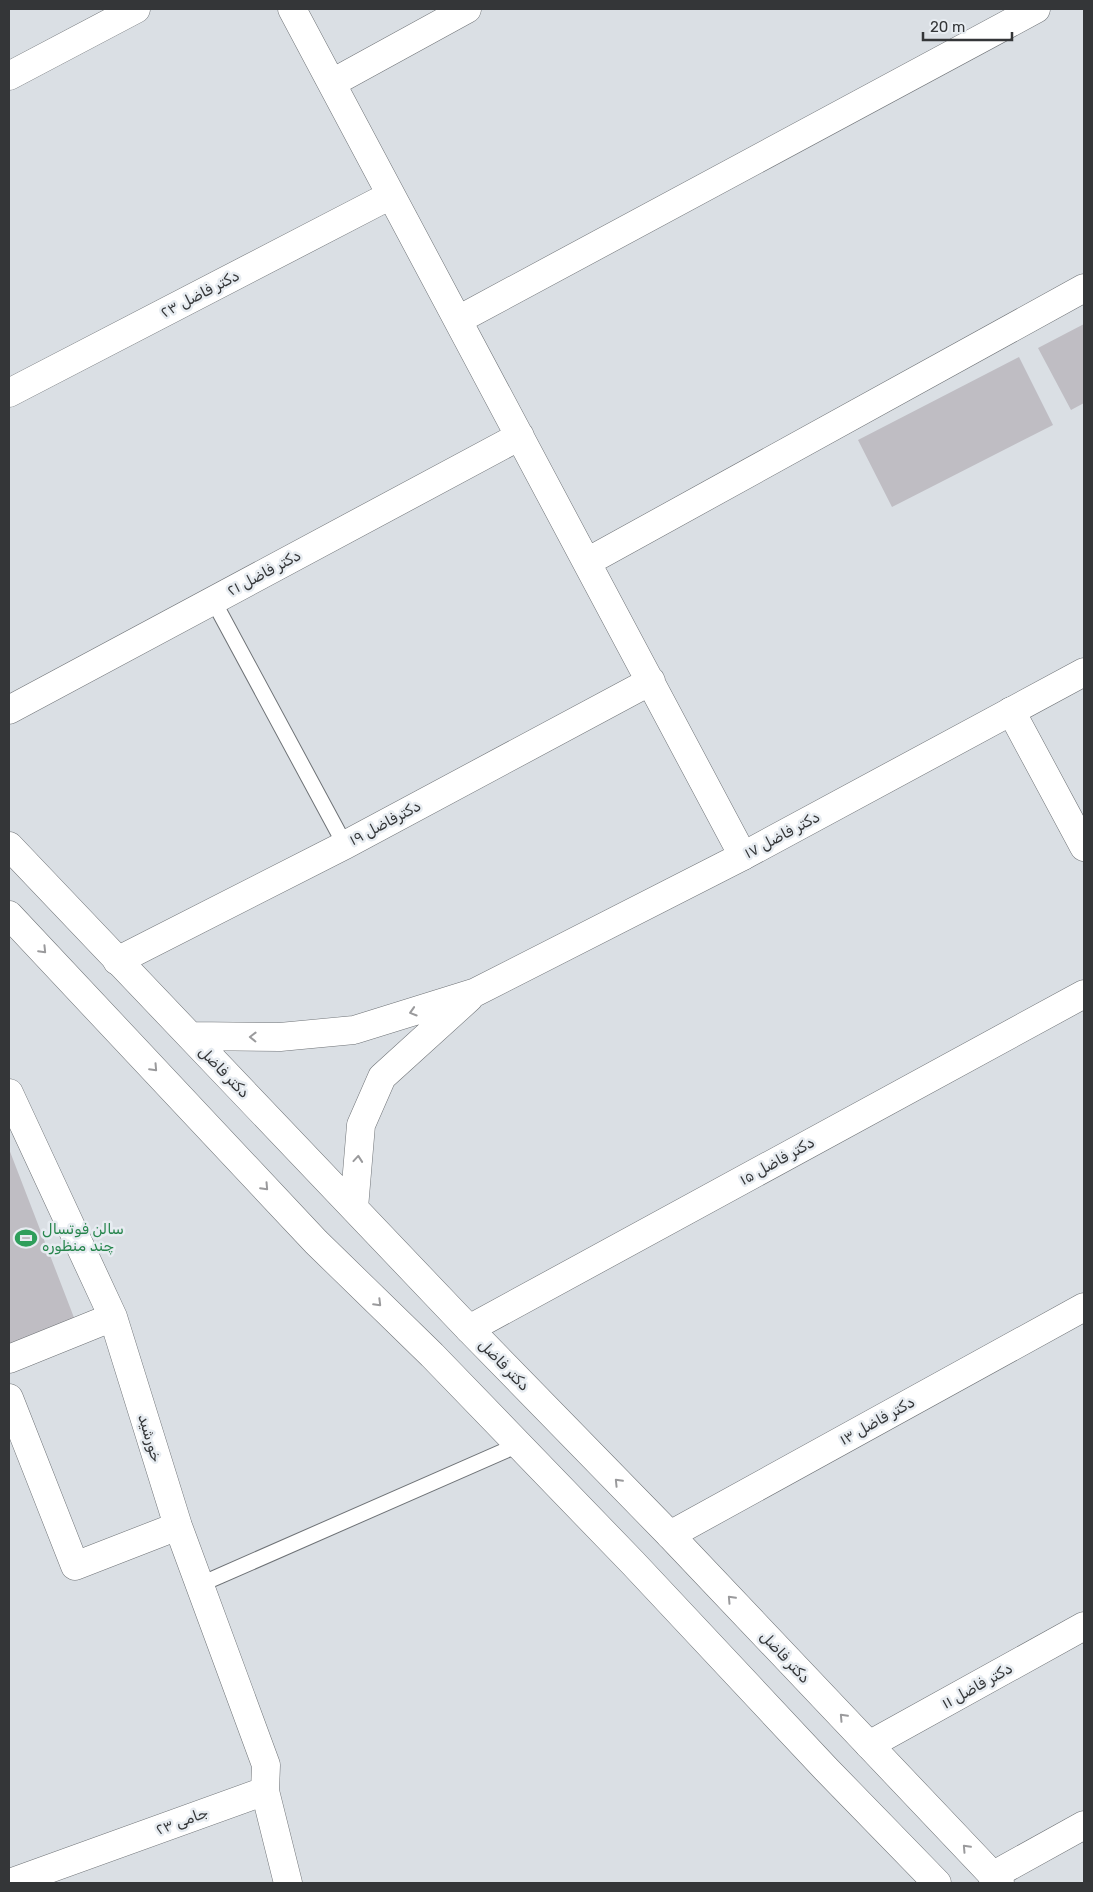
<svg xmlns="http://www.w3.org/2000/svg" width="1093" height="1892" font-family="Rubik,Cairo,sans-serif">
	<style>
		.building { fill: #bfbdc3 }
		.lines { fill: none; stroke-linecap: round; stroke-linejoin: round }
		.lane-casing { stroke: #6e7276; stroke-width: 17 }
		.street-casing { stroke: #6e7276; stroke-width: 29 }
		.secondary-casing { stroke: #6e7276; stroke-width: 29 }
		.lane { stroke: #fff; stroke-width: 15 }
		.street { stroke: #fff; stroke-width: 28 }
		.secondary { stroke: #fff; stroke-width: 28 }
		.oneway { stroke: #9a9a9c }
		.labels { text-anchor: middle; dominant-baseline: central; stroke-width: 5; stroke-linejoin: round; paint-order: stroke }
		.street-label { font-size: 15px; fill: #343638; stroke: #e7ecf1 }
		.leisure-label { font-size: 15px; fill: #27864d; stroke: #e7ecf1; text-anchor: start }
	</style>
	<rect width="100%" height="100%" fill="#dadfe4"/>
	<!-- building -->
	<path class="building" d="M1084,324V403L1071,410L1038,348Z
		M1019,357L1053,425L892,507L858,440Z
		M9,1149L78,1328L9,1354Z"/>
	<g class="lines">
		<!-- lane casing -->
		<g class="lane-casing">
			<path id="lane" d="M213,600L345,845
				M199,1585L518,1445"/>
		</g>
		<!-- street casing -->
		<g class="street-casing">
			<path id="street" d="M292,9L743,856
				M9,76L136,9
				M332,83L467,9
				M458,320L1036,9
				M9,393L391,195
				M587,562L1084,288
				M9,710L520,436
				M1011,711L1084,847
				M117,961L345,845L651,681
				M9,1093L113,1317L178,1526L266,1765L265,1791
				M469,1329L1084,994
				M9,1359L113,1317
				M9,1398L75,1566L178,1526
				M670,1535L1084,1307
				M869,1745L1084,1626
				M992,1876L1084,1825
				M10,1883L265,1791L288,1883"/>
		</g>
		<!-- secondary casing -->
		<g class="secondary-casing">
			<path id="secondary" d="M9,846L469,1329L670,1535L1000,1883
				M9,915L316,1242L432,1355L633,1563L826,1769L937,1883
				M190,1036L280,1037L354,1030L476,992L743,856L1084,672
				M354,1208L361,1125L382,1077L469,998"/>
		</g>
		<!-- lane -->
		<use href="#lane" class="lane"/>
		<!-- street -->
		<use href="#street" class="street"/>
		<!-- secondary -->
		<use href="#secondary" class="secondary"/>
	</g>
	<!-- one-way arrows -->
	<defs><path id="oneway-chevron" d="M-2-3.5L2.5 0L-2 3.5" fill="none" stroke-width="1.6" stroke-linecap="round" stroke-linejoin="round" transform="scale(1.25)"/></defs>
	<g class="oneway">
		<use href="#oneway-chevron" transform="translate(43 950) rotate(46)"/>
		<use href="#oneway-chevron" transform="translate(413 1012) rotate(163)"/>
		<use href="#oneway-chevron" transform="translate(253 1037) rotate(-179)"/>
		<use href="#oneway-chevron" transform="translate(154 1068) rotate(47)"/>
		<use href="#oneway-chevron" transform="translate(358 1159) rotate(-85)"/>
		<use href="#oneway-chevron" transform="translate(265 1187) rotate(47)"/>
		<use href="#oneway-chevron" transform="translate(378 1303) rotate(45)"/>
		<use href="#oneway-chevron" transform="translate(618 1482) rotate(-134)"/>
		<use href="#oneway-chevron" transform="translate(731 1599) rotate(-133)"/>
		<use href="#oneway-chevron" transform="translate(843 1717) rotate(-133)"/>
		<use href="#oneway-chevron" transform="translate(966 1848) rotate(-133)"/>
	</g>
	<!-- icons -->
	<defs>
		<g id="stadium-bare" transform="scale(1.725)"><path d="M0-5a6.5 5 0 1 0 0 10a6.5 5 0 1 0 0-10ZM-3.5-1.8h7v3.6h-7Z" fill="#2e9e5b" stroke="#e7ecf1" stroke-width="2.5" paint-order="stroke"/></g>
	</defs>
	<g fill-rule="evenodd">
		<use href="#stadium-bare" x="26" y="1238"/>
	</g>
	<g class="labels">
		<!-- street labels -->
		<g class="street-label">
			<text transform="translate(200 294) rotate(-27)">دکتر فاضل ۲۳</text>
			<text transform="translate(264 573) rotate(-28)">دکتر فاضل ۲۱</text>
			<text transform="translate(385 823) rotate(-28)">دکترفاضل ۱۹</text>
			<text transform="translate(782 835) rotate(-28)">دکتر فاضل ۱۷</text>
			<text transform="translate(224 1072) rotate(46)">دکتر فاضل</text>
			<text transform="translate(777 1161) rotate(-29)">دکتر فاضل ۱۵</text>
			<text transform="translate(504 1365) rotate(46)">دکتر فاضل</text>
			<text transform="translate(877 1421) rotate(-29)">دکتر فاضل ۱۳</text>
			<text transform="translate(150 1438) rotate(73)">خورشید</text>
			<text transform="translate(785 1657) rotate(47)">دکتر فاضل</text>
			<text transform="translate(977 1686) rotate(-29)">دکتر فاضل ۱۱</text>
			<text transform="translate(182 1821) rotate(-20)">جامی ۲۳</text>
		</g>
		<!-- leisure labels -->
		<g class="leisure-label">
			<text x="42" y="1229">سالن فوتسال<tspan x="42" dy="17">چند منظوره</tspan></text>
		</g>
	</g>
	<!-- border -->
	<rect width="1093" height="1892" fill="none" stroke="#343638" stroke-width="20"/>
	<!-- scale -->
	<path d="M923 32v8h89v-8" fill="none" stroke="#343638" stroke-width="2.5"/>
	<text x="930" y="32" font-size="15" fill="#343638" stroke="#e7ecf1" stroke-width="4" paint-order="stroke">20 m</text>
</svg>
